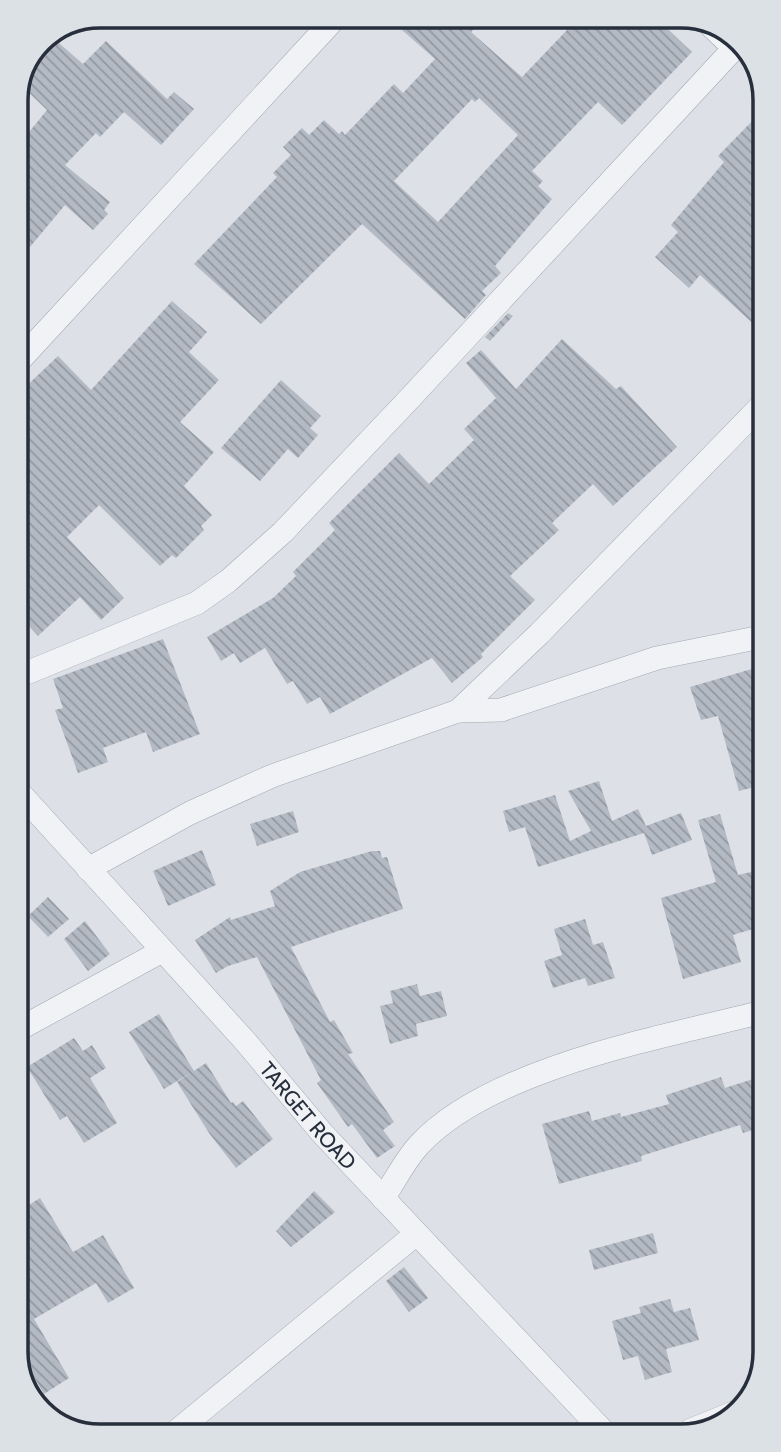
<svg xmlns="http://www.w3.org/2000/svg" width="781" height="1452" font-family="Cabin,sans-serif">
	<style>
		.building { fill: url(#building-back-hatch); fill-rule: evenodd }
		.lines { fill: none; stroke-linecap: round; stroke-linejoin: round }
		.street-casing { stroke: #a3a8b1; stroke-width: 24 }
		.street { stroke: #f0f2f5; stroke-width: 23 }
		.labels { text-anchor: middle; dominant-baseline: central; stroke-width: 5; stroke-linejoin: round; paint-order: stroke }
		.street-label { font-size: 21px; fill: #272f3d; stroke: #ecf0f5 }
		.rim { fill: none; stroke: #272f3d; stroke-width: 3.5 }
	</style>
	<defs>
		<pattern id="building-back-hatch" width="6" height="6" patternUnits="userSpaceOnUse" patternTransform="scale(1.75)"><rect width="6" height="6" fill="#b4bac4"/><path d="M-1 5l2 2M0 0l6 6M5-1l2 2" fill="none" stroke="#9298a0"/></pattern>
	</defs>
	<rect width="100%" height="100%" fill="#dde1e7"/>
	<!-- building -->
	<path class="building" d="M386,16H486L471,32L522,77L567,30L552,16H654L692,52L622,125L598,102L532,171L543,181L538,186L552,199L495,266L501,273L482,291L486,295L465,319L362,224L261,324L194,264L277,177L273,173L291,155L283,147L302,128L309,135L324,120L339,134L342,131L345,135L394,84L403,93L435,59ZM479,98L518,135L438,222L394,181L472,99L475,102Z
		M51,36L83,64L106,41L167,99L174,92L194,109L161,145L124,112L100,137L96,133L65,165L110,202L104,210L108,214L93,230L65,205L30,247L17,237L16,148L47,110L21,85L41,40Z
		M759,114L760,270V330L700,275L689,288L655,257L678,232L671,225L724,162L718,156Z
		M172,301L207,332L189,352L219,380L180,422L214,452L184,486L212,515L201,526L204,530L176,558L172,555L160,566L99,505L67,537L124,598L101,620L80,597L38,636L19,615L17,395L58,356L91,390Z
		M508,313L513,316L490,341L485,337Z
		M562,339L616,389L621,386L677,447L613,506L593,484L552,523L559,530L510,576L535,600L481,654L483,657L452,683L432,658L330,714L320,697L307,704L293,681L287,684L265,648L240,663L234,653L221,661L207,637L273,598L296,576L293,572L335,530L329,523L399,453L429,484L474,440L464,429L496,398L466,363L481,350L516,389Z
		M281,380L321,416L310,428L318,435L298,458L288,449L260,481L221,448Z
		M163,639L200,734L153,752L146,732L103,748L108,762L78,773L55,710L63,708L53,679Z
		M762,666V785L739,791L718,716L701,720L690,687Z
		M599,781L612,821L638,809L646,826L681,813L692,840L652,855L644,833L538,867L525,827L509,832L503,811L555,795L570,841L591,831L568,791Z
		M293,811L299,832L257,846L250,824Z
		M720,814L738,875L751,872L763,914V926L733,935L741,962L683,979L661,898L716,882L698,820Z
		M202,850L216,885L168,906L153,871Z
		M372,851H380L382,858L387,857L403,909L291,947L330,1022L334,1020L353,1053L348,1054L394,1122L383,1130L395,1146L377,1158L352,1124L348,1127L317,1083L321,1080L257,957L228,966L216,973L195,940L230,917L231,920L275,906L270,891L300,872Z
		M48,897L69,919L48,937L28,916Z
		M585,919L593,945L603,942L615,978L588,986L585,978L553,988L544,961L562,955L554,929Z
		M85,921L110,954L88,971L64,939Z
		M417,984L420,996L441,991L447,1016L416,1024L418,1036L390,1044L380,1006L393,1003L390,991Z
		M159,1014L194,1071L164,1089L129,1032Z
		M74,1038L83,1051L92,1045L106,1068L90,1078L117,1123L84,1143L67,1116L60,1120L27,1067Z
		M206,1063L231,1103L233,1102L236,1106L243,1101L273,1139L236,1168L209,1133L177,1082Z
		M721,1077L725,1088L756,1078L764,1102V1127L743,1133L740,1125L641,1156L642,1161L559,1184L542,1124L589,1111L592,1121L620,1113L621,1117L669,1104L666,1095Z
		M314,1191L335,1212L291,1247L276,1231Z
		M40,1198L73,1252L103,1235L134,1288L108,1303L96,1283L34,1319L69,1378L44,1394L22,1357L21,1210Z
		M653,1233L658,1253L594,1270L589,1250Z
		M404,1267L428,1298L409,1312L386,1281Z
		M670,1299L674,1312L690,1308L699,1340L666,1349L672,1372L645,1380L638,1356L623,1360L612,1321L641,1313L639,1307Z"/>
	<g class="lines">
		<!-- street casing -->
		<g class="street-casing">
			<g id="street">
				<path d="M709,24L734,48"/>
				<path d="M17,363L337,16"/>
				<path d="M19,676L197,603L228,581L283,532L412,396L739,43"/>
				<path d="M458,711L501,710L657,658L761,637"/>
				<path id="s1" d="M19,792L245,1041L322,1133L603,1431"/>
				<path d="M88,869L190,813L272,776L458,711L539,634L760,407"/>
				<path d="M21,1028L162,951"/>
				<path d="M383,1198C395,1181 405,1160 419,1145C490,1068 663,1037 763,1012"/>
				<path d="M691,1430L733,1413"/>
				<path d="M172,1435L416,1234"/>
			</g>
		</g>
		<!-- street -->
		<use href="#street" class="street"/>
	</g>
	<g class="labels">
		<!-- street labels -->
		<g class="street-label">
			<text stroke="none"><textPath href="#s1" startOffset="434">TARGET ROAD</textPath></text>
		</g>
	</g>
	<!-- crop -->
	<path d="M0 0H781V1452H0ZM100 28H681A72 72 0 0 1 753 100V1352A72 72 0 0 1 681 1424H100A72 72 0 0 1 28 1352V100A72 72 0 0 1 100 28Z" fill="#dce1e6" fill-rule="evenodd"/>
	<path class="rim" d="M100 28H681A72 72 0 0 1 753 100V1352A72 72 0 0 1 681 1424H100A72 72 0 0 1 28 1352V100A72 72 0 0 1 100 28Z"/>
</svg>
